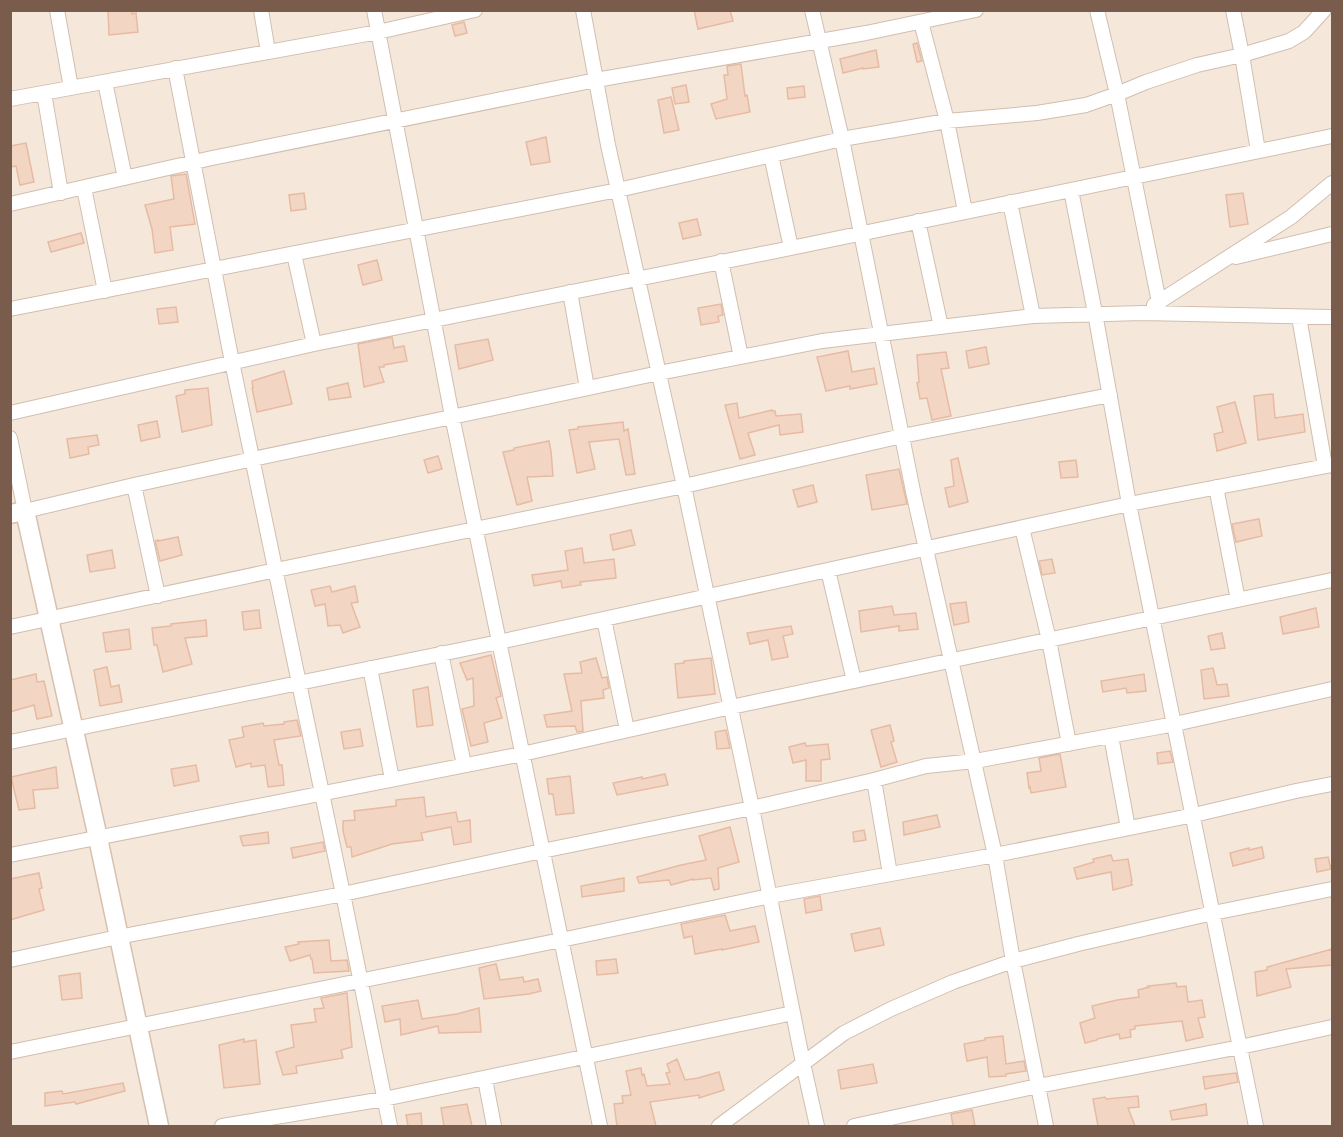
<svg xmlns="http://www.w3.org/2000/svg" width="1343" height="1137" font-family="'Noto Sans',sans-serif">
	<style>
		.residential { fill: #f5e8da }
		.building { fill: #f3d5c3; stroke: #e6bba3; stroke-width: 1.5 }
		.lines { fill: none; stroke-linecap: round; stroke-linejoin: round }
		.street-casing { stroke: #d1beb0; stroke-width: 16 }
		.secondary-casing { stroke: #d6c0b0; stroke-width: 21 }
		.street { stroke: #fff; stroke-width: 14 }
		.secondary { stroke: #fff; stroke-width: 18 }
	</style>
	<rect width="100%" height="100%" fill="#fdf6ec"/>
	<!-- residential -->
	<path class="residential" d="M11,11H1332V1126H11Z"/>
	<!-- building -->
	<path class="building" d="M108,10H132V14L136,13L138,32L109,35Z
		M694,10H730L733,21L698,29Z
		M464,22L467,33L455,36L452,25Z
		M917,43L922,61L917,62L913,44Z
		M876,50L879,67L863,69V68L843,73L840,59Z
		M741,64L745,96L747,95L750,112L716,119L711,104L727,99L724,75H728L727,66Z
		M686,85L689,102L675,104L672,88Z
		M804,86L805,97L788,99L787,88Z
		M671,97L679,130L664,133L658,100Z
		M546,137L550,162L531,165L526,142Z
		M26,143L34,182L20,185L16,166L10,167V146Z
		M186,174L195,224L170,227L173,250L155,253L152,229L145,205L174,199L171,176Z
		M304,193L306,209L291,211L289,195Z
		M1243,193L1248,224L1230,227L1226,195Z
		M697,219L701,235L683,239L679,223Z
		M81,233L84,243L51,252L48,242Z
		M377,260L382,280L363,285L358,265Z
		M721,304L723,315L718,316L719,322L701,325L698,308Z
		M176,307L178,322L159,324L157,309Z
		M392,337L394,348L404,346L407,361L384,365V367H379L384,382L364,387L358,344Z
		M488,339L493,360L459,369L455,345Z
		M986,347L989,364L969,368L966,351Z
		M848,351L852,372L874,368L877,384L850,389V386L826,391L817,357Z
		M946,352L949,368L941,369L951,416L932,420L927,398L920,399L917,383L919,382L917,355Z
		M284,371L292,404L257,412L252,388H253L252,381Z
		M348,383L351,397L329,400L327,388Z
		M208,388L212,425L182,432L176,396L185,394V390Z
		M1273,394L1275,418L1303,414L1305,432L1258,440L1254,396Z
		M1235,402L1246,443L1217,451L1214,434L1223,432L1217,407Z
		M737,403L739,418L772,410V411H775L776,416L801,414L803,432L780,435L779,425L748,433L755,455L740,459L725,405Z
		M157,421L160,437L141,441L138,425Z
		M623,422L624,431L628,429L635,474L626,475L619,439L589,442L595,469L577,473L569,430L578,429V427Z
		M97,435L99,445L88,447L89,454L70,458L67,439Z
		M549,441L551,451L553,476L527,477L532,501L517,505L503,452L514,450V448Z
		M438,456L442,469L428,473L424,460Z
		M958,458L968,502L949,507L945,488L954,486L951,460Z
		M1076,460L1078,477L1061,478L1059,462Z
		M899,469L907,504L872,510L866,475Z
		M813,485L817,502L798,507L793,490Z
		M1259,519L1262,536L1236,542L1232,524Z
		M631,530L635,545L613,550L610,535Z
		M178,537L182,555L160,561L155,541L158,540V541Z
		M582,548L584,563L614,559L616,578L580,582L581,585L562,588L561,581L534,586L532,575L568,570L565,551Z
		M112,550L115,568L90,572L87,555Z
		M1052,559L1055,573L1042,575L1039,561Z
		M330,586L332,592L355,586L358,602L351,603L360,627L343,633L340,625L328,626L325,604L315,606L311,590Z
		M966,602L969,622L954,625L950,604Z
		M892,606L894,615L916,613L918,629L899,631V626L861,632L859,611Z
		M1316,608L1319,627L1283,634L1280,617Z
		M259,610L261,628L244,630L242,612Z
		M206,620L207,636L185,638L192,664L163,672L157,645H154L152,628L171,626V624Z
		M791,626L793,634L783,636L788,657L772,660L768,640L750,644L747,633Z
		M129,629L131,649L106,652L103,633Z
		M1222,633L1225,648L1211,650L1208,636Z
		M491,655L501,696L496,698L502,718L484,723L488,742L471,746L462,709L474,706L473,678L467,680L460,663Z
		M596,658L602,678L607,677L609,688L603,690L604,698L581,701L583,731L577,732L575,726L547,727L544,715L572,711L564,674L582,673L580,662Z
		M711,658L715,694L678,698L675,664L684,663V661Z
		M107,667L111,687L119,685L122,702L100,706L94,670Z
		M1213,668L1217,685L1227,684L1229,696L1204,699L1201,670Z
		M36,674L37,682L44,681L52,716L37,719L34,705L10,712V680Z
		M1144,674L1146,691L1127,693L1126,688L1103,692L1101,681Z
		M428,687L433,725L417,727L413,690Z
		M297,720L301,736L274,740L279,765H282L284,785L268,787L265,765L251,767V763L236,767L229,740L244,737L242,727L263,723L264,726L284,724V722Z
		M890,725L894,741L891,742L897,762L881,767L871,730Z
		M360,729L363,746L344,749L341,732Z
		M726,730L730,748L717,749L715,732Z
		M805,743L806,746L828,744L830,759L821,760V781H806V760L793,763L789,747Z
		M1170,751L1173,762L1158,764L1157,753Z
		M1060,754L1066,787L1031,793L1030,787L1029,788L1027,773L1041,771L1039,758Z
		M196,765L199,781L174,786L171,769Z
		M56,767L58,788L33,790L35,808L19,810L11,777Z
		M665,774L668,785L617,795L613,783L642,777V779Z
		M570,776L574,813L556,815L553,794H549L547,779Z
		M424,797L426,817L456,812L458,822L470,820L471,842L454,845L451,827L421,833L423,840L392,844L352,857L351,847H347L343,831V821L355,820L354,811L396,806V800Z
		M937,815L940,827L904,835L903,822Z
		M730,827L739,862L718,868L719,889L714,890L711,878L693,880V879L671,885L669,880L639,883L637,877L681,865L706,860L699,836Z
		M864,830L866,840L854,842L853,832Z
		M268,832L269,843L243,846L240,836Z
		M323,842L325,851L293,858L291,848Z
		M1262,847L1264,858L1233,866L1230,853L1249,848V850Z
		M1111,855L1113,861L1128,859L1132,881L1131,882L1132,885L1113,890L1111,872L1077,879L1074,868L1094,862L1093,859Z
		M1328,857L1331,869L1317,872L1315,859Z
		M39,873L42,888L39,889L44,910L10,920V879Z
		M624,878V891L582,897L581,886Z
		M820,896L822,910L806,913L804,899Z
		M725,915L730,931L755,926L759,942L722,950V949L695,954L692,936L684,938L681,924Z
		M880,928L884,945L855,951L851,934Z
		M329,940L331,961L347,960L349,971L314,973L312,959H311L310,955L290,961L285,947L299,944L298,942Z
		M1332,949V965L1286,969L1291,987L1257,996L1255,972L1267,970V967Z
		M616,959L618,973L597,975L596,961Z
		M496,964L500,980L523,977L524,982L538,979L541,991L529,994L484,999L479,968Z
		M80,973L82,998L62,1000L59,976Z
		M1176,983L1177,987L1186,986L1188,1002L1202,1000L1205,1017L1198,1018L1203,1037L1186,1041L1182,1021L1135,1026V1029L1130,1030L1131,1037L1120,1039L1119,1034L1097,1039V1040L1085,1043L1080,1023L1095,1018L1092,1006L1117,1000L1139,997L1138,990L1149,987L1148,986Z
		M347,993L352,1047L341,1050L343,1058L296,1066L297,1073L283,1075L276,1052L294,1047L291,1025L316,1022L314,1009L324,1008L321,998Z
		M418,1000L422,1019L457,1014L479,1008L481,1032L439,1033L438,1026L401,1035L400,1019L385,1022L382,1006Z
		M1003,1036L1006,1064L1024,1061L1026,1071L1006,1074V1076L989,1077L987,1057L967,1061L964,1044L985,1040V1038Z
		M244,1039V1042L256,1040L260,1084L224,1088L219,1045Z
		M677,1059L685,1080L698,1078L719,1072L724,1090L699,1098V1095L650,1102L656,1126H617L614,1104L623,1103L622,1096L631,1095L626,1071L641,1068L642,1075L644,1074L647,1086L670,1084L666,1073L670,1072L667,1064Z
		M873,1064L877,1083L841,1089L838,1070Z
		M1236,1073L1238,1082L1205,1089L1203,1077Z
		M123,1083L125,1091L76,1104L75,1102L45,1106V1093L62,1091L63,1094Z
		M1138,1096L1139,1107L1128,1108L1135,1126H1098L1093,1099L1105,1097L1106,1099Z
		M467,1104L472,1126H444L441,1108Z
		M1206,1104L1207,1115L1172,1120L1170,1111Z
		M972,1110L975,1126H953L951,1114Z
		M421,1113L422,1126H408L406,1115Z"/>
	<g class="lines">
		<!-- street casing -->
		<g class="street-casing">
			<path id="street" d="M57,10L71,88
				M261,10L268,52
				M374,10L452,416L600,1126
				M583,10L608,145L684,486L752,808L803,1063L817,1126
				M812,10L842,139L914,496L995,855L1013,961L1046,1126
				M1097,10L1117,94L1159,302
				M1233,10L1242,55L1258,151
				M921,22L947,121L965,211
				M175,68L232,362L343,894L390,1126
				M105,82L125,178
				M44,93L61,193
				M10,99L378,32L475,10
				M771,155L791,248
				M84,188L105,291
				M1071,190L1095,313L1129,504L1256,1126
				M1010,202L1033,316
				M10,204L212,158L596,80L866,33L976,10
				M918,221L941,327
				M294,254L314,344
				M1236,257L1332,234
				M721,261L741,357
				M570,292L587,388
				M1154,305L1291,217L1332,183
				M10,309L618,190L842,139L947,121L1037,113L1086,105L1117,94L1146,82L1197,65L1242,55L1289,41L1304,32L1324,10
				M1299,317L1325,466
				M10,413L314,344L791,248L1332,136
				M10,438L25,511L134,485L253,459L659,373L822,341L1033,316L1143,313L1332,317
				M134,485L158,596
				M1216,487L1238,600
				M1022,528L1049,640L1069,744
				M828,570L854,681
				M604,619L627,730
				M10,627L276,570L684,486L902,436L1110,395
				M441,653L464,765
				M370,668L392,779
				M1111,736L1128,828
				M10,742L499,642L1129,504L1332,465
				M874,780L890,874
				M10,855L522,754L731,707L1332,580
				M10,960L118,937L343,894L542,851L752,808L874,780L926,766L975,761L1175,724L1332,689
				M10,1052L561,940L770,896L995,855L1194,815L1296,791L1332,784
				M485,1079L494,1126
				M222,1126L384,1099L793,1013
				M719,1126L844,1033L891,1009L953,982L1013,961L1078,944L1213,913L1332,889
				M854,1126L1038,1086L1240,1047L1332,1027"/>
		</g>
		<!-- secondary casing -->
		<g class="secondary-casing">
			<path id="secondary" d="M10,514L25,511L98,838L159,1126"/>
		</g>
		<!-- street -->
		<use href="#street" class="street"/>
		<!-- secondary -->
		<use href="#secondary" class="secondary"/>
	</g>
	<!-- border -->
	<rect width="1343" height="1137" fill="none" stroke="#7a5c4d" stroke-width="24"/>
</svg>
